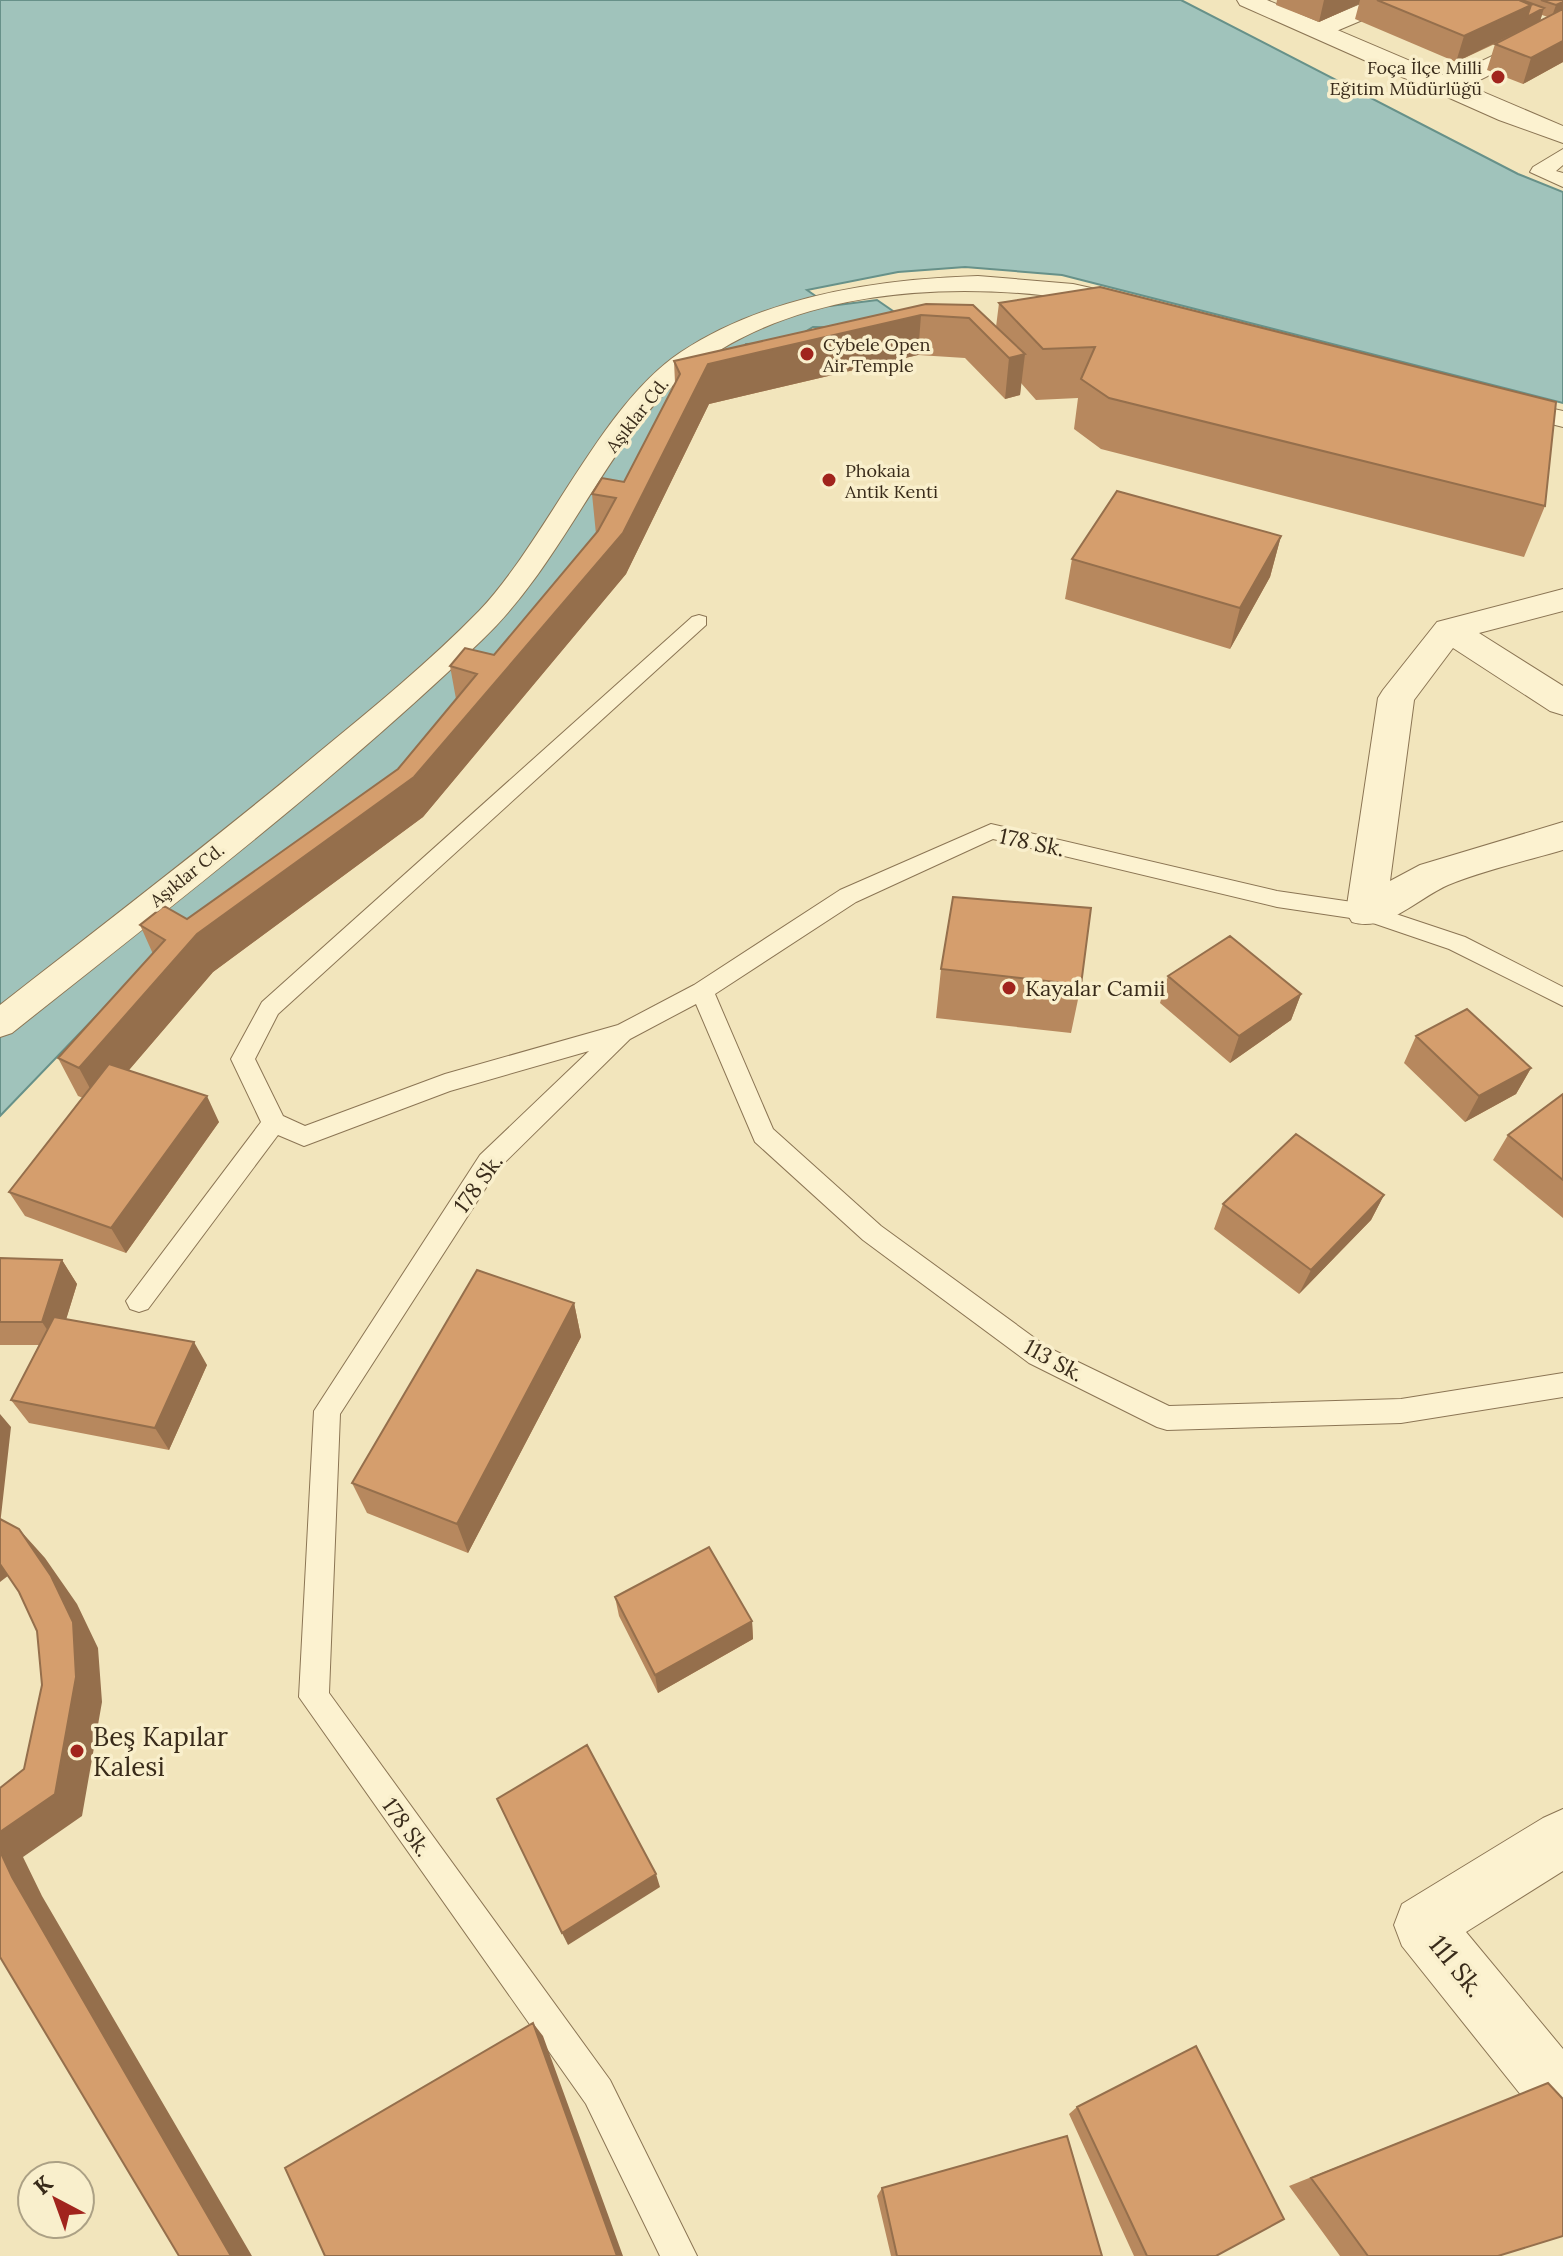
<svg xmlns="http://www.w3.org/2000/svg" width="1563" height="2256" font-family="Lora,serif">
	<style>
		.water { fill: #a0c3bb; stroke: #679189; stroke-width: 2 }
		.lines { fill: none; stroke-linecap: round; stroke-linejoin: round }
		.service-casing { stroke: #8b7554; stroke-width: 2 }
		.pedestrian-casing { stroke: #8b7554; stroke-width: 2 }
		.minor-casing { stroke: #8b7554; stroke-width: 2 }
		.tertiary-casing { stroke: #8b7554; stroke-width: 2 }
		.service { fill: #fcf2d0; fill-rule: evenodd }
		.pedestrian { fill: #fcf2d0; fill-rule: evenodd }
		.minor { fill: #fcf2d0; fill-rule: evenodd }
		.tertiary { fill: #fcf2d0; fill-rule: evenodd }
		.wall { fill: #b7885e; fill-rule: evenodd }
		.shaded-wall { fill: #956f4c }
		.building { fill: #d59e6d; stroke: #956f4c; stroke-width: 2 }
		.poi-dot { fill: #a1241d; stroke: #f9efcc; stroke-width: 3 }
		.labels { text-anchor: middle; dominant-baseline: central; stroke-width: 7; stroke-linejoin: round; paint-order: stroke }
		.far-poi-label { font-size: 18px; fill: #392b1a; stroke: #f9efcc; text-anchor: start }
		.far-street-label { font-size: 18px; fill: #392b1a; stroke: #f9efcc }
		.street-label { font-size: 22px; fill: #392b1a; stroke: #f9efcc }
		.poi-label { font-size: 22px; fill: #392b1a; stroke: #f9efcc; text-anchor: start }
		.near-poi-label { font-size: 26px; fill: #392b1a; stroke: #f9efcc; text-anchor: start }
		.near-street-label { font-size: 26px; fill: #392b1a; stroke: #f9efcc }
	</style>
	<rect width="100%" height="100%" fill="#f2e5bc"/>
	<!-- water -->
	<path class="water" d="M0,0H1181L1518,174L1563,192V403L1062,275L965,267L898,272L807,290L830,306L877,300L919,329L813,327L787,343L746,344L682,414L484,715L154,956L0,1116Z"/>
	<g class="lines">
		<!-- service casing -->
		<g class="service-casing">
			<path id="service" d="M699,615L706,617V625L278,1014L255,1059L283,1116L305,1126L445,1074L618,1025L694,985L840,890L991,824L1277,891L1366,904L1465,937L1563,987V1006L1449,949L1364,920L1277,907L993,839L856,902L715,994L773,1129L881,1226L1047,1347L1169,1406L1401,1399L1563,1373V1397L1401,1423L1167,1430L1157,1427L1029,1363L863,1240L755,1142L696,1004L630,1039L498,1169L340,1414L329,1693L610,2080L697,2256H660L586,2104L299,1697L314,1411L480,1155L589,1051L450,1091L304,1146L278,1135L148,1309L139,1312L130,1309L126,1301L261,1122L231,1059L262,1002L692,617Z"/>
		</g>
		<!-- pedestrian casing -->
		<g class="pedestrian-casing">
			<path id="pedestrian" d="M1563,149V165L1556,171L1563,173V187L1530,172L1533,167Z
				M978,276L1073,284L1127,296L1131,301L1119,308C968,274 753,282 647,413C588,486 551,574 482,640C334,782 171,906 12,1033L0,1037V1005C106,922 214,840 318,753C373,708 429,662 479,611C548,538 601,405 681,352C766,296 878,279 978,276Z
				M1509,399L1563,411V427L1500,411L1497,406L1500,401Z"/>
		</g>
		<!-- minor casing -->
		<g class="minor-casing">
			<path id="minor" d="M1370,0H1401L1398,5L1327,35L1319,37L1307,30L1311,25Z
				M1563,22V38L1456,92L1447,94L1435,87L1438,82Z
				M1563,589V611L1479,633L1563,686V715L1550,711L1453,648L1414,700L1390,881L1420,865L1563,822V850C1525,861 1485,870 1448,885C1418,898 1386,933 1352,922L1346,912L1378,698L1383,690L1437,622Z
				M1563,1809V1871L1466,1932L1563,2049V2129L1541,2120L1402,1946L1394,1925L1402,1904L1543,1818Z"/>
		</g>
		<!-- tertiary casing -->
		<g class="tertiary-casing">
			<path id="tertiary" d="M1237,0H1267L1563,126V143L1499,120L1240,5Z"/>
		</g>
		<!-- service -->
		<use href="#service" class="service"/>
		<!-- pedestrian -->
		<use href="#pedestrian" class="pedestrian"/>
		<!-- minor -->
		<use href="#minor" class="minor"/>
		<!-- tertiary -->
		<use href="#tertiary" class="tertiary"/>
	</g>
	<!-- wall -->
	<path class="wall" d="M1277,0H1563V62L1523,84L1487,70L1495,44L1499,42L1456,62L1355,19L1359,4L1319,22L1276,5ZM1542,15L1548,17L1540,21Z
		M999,303L1545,506L1524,557L1101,449L1074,429L1078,398L1036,400L1021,383L1020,395L1005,399L965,358L918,355L709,404L626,574L423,817L213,972L129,1070L219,1122L126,1253L25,1216L9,1192L83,1098L78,1096L58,1058L153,954L140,925L187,919L398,769L456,699L450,666L494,655L596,534L592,494L624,482L675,383L674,361L926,304L996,327Z
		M1281,536L1270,577L1230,649L1065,599L1072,559Z
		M941,969L1081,985L1071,1033L936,1018Z
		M1168,976L1301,994L1291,1020L1230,1063L1160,1003Z
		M1416,1036L1531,1068L1516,1094L1465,1122L1404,1063Z
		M1563,1094V1218L1493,1160L1508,1135Z
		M1384,1195L1371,1220L1299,1294L1214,1229L1223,1204Z
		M0,1258L62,1260L77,1284L66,1319L207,1365L169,1450L29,1423L11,1400L39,1345H0Z
		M574,1303L581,1337L468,1553L367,1513L352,1483Z
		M615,1597L752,1621L753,1639L658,1693L619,1616Z
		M1548,2083L1498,2256H1340L1289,2186Z
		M1077,2107L1216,2256H1134L1069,2114Z
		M882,2188L1102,2256H891L877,2196Z"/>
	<!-- shaded-wall -->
	<path class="shaded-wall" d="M1324,0H1360L1359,4L1319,22Z
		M1563,2V13L1551,19L1556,5Z
		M1531,5L1544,8L1540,21L1456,62L1464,36Z
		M1563,41V62L1523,84L1531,58Z
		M921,315L918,355L709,404L626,574L423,817L213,972L99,1105L79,1068L197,934L414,777L623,533L708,364Z
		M1025,354L1020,395L1005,399L1009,358Z
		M1281,536L1270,577L1230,649L1240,608Z
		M1301,994L1291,1020L1230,1063L1239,1036Z
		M1531,1068L1516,1094L1465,1122L1479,1096Z
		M207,1096L219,1122L126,1253L111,1228Z
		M1384,1195L1371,1220L1299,1294L1311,1270Z
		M62,1260L77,1284L58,1346L42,1322Z
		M574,1303L581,1337L468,1553L457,1524Z
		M194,1342L207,1365L169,1450L155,1428Z
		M0,1414L11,1427L0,1525Z
		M19,1529L45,1558L77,1604L98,1648L102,1702L82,1816L23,1857L42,1896L252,2256H231L12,1877L0,1851V1832L55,1794L73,1622Z
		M0,1558L13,1572L0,1582Z
		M752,1621L753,1639L658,1693L655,1675Z
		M656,1874L660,1887L568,1945L562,1933Z
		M533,2023L543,2036L623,2256H617Z"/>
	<!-- building -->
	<path class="building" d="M1377,0H1519L1531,5L1464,36Z
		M1519,0H1522L1544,8L1527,17L1531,5Z
		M1541,0H1563V2L1556,5Z
		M1563,9V41L1531,58L1495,44Z
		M1100,287L1556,402L1545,506L1109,398L1081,379L1095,347L1043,349L999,303Z
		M926,304L973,305L1025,354L1009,358L969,318L921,315L708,364L623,533L414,777L197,934L79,1068L58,1058L165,940L140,925L164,906L187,919L398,769L477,674L450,666L465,648L494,655L598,531L616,498L592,494L602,478L624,482L680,374L674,361Z
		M1117,491L1281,536L1240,608L1072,559Z
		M953,897L1091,908L1081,985L941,969Z
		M1230,936L1301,994L1239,1036L1168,976Z
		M1467,1009L1531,1068L1479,1096L1416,1036Z
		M109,1064L207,1096L111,1228L9,1192Z
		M1563,1094V1180L1508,1135Z
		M1296,1134L1384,1195L1311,1270L1223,1204Z
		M0,1258L62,1260L42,1322H0Z
		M477,1270L574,1303L457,1524L352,1483Z
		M54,1317L194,1342L155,1428L11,1400Z
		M0,1519L19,1529L51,1576L73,1622L76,1677L55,1794L0,1832V1788L24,1769L42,1685L37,1631L19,1592L0,1564Z
		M709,1547L752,1621L655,1675L615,1597Z
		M587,1745L656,1874L562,1933L497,1799Z
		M0,1851L12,1877L231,2256H179L0,1957Z
		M533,2023L617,2256H325L285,2168Z
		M1196,2046L1284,2219L1216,2256H1147L1077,2107Z
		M1548,2083L1563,2099V2236L1498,2256H1368L1311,2178Z
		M1067,2136L1102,2256H897L882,2188Z"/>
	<!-- markers -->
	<g class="poi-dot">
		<circle cx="1498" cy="77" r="8"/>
		<circle cx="807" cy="354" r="8"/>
		<circle cx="829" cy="480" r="8"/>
		<circle cx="1009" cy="988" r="8"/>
		<circle cx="77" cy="1751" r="8"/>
	</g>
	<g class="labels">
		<!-- far-poi labels -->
		<g class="far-poi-label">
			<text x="1482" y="67" text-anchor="end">Foça İlçe Milli<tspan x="1482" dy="21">Eğitim Müdürlüğü</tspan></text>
			<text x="823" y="344">Cybele Open<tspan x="823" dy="21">Air Temple</tspan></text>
			<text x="845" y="470">Phokaia<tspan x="845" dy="21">Antik Kenti</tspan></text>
		</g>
		<!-- far-street labels -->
		<g class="far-street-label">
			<text transform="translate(637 415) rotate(-52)">Aşıklar Cd.</text>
			<text transform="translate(187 875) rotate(-39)">Aşıklar Cd.</text>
		</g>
		<!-- street labels -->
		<g class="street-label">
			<text transform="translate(1032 842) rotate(12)">178 Sk.</text>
			<text transform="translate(478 1183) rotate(-54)">178 Sk.</text>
			<text transform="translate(1054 1360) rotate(29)">113 Sk.</text>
			<text transform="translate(407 1827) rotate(54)">178 Sk.</text>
		</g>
		<!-- poi labels -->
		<g class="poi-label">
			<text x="1025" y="988">Kayalar Camii</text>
		</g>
		<!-- near-poi labels -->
		<g class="near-poi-label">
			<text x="93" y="1736">Beş Kapılar<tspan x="93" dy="30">Kalesi</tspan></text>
		</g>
		<!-- near-street labels -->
		<g class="near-street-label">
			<text transform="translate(1457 1966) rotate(51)">111 Sk.</text>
		</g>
	</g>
	<!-- north arrow -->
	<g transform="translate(56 2200) rotate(319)"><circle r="38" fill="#f9efcc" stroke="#aca185" stroke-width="2"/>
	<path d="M0-6L14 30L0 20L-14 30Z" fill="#a1241d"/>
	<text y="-12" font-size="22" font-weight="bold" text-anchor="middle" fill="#392b1a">K</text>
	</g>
</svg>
